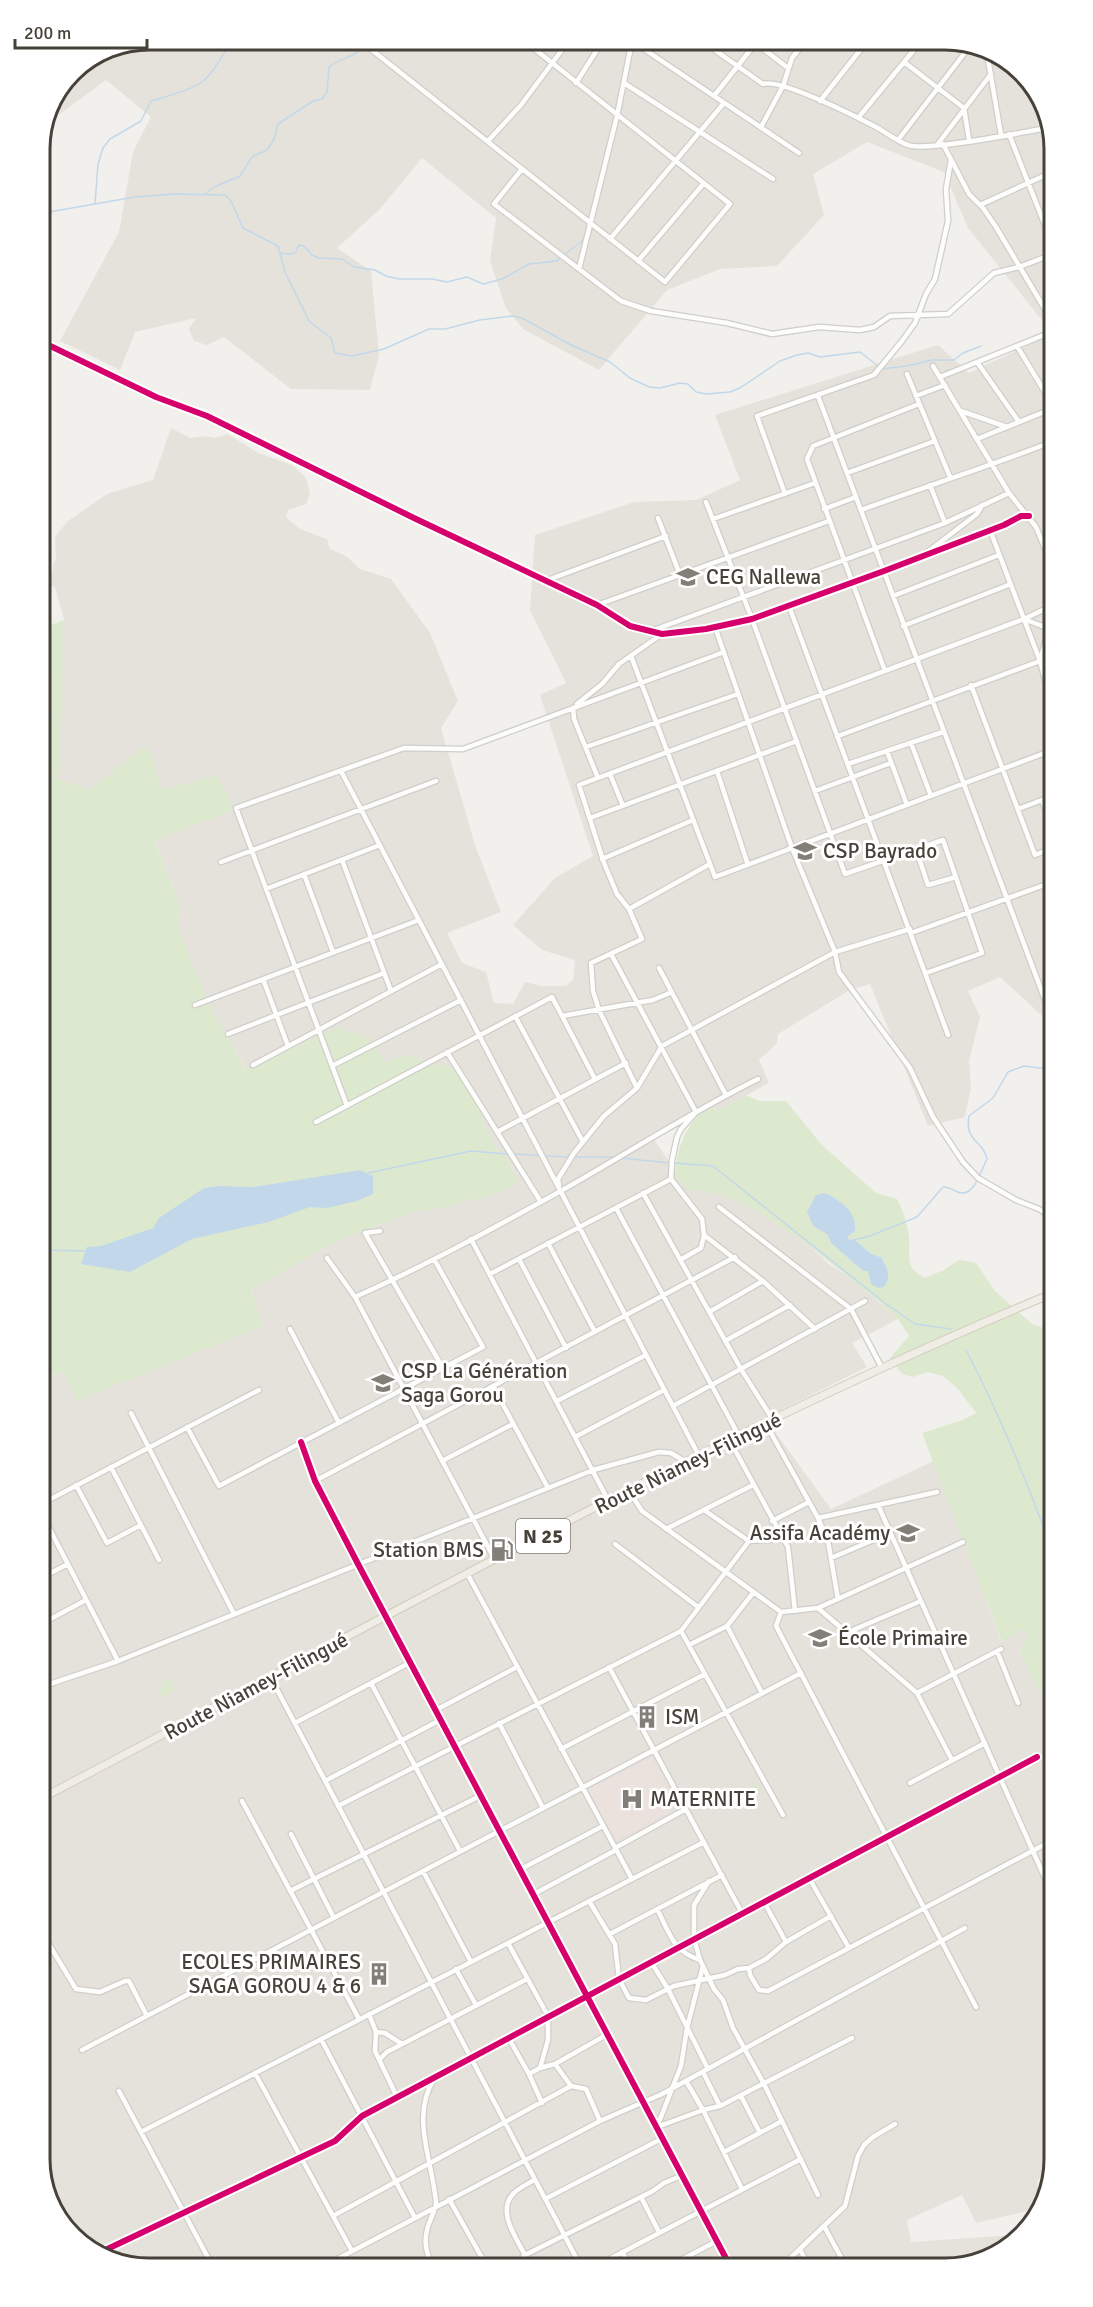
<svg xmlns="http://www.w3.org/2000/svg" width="1093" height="2307" font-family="Signika,sans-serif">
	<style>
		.residential { fill: #e5e2db }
		.medical { fill: #ebe2de }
		.green { fill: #dde9cf; fill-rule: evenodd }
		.water { fill: #c2d8ea }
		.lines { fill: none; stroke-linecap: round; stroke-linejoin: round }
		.stream { stroke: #c2d8ea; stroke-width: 1.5 }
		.street-casing { stroke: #cfceca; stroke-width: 7 }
		.primary-casing { stroke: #d1ccbc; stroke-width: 9 }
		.street { stroke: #fdfdfc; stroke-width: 4.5 }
		.primary { stroke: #f0ede6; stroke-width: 7 }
		.cycleway-casing { stroke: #fff; stroke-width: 10 }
		.cycleway { stroke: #d6006c; stroke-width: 6 }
		.labels { text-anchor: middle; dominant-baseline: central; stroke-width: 6; stroke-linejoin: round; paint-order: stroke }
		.shield { fill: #fff; stroke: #7e7b74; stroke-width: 1.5 }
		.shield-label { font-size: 20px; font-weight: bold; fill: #474239 }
		.poi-label { font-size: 21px; fill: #474239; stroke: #fff; text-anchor: start }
		.street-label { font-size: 21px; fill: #474239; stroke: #fff }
		.rim { fill: none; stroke: #474239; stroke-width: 3 }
	</style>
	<rect width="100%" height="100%" fill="#f1f0ec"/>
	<!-- residential -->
	<path class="residential" d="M149,39H952L1011,62L1048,113L1049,329L968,228L944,172L867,142L813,174L824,215L777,266L720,269L667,290L599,370L523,329L506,308L490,261L496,218L422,158L380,209L337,248L371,271L379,355L370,390L291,389L224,337L207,345L194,341L189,329L196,318L135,332L120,370L60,341L119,232L133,152L151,117L106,80L56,117L52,114L71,71L107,47Z
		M1049,335L1051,1024L1000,977L968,991L980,1017L969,1061L971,1088L965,1117L928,1126L870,984L850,990L778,1034L777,1043L759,1060L769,1083L717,1111L708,1103L650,1134L688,1189L710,1192L733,1199L757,1211L808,1245L829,1264L856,1282L898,1319L852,1343L867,1367L765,1418L831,1509L934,1461L1001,1641L1021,1629L1030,1636L1019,1649L1040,1692L1053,1682L1054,2158L1049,2175L1037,2180L1040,2200L1037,2209L976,2223L962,2195L907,2220L911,2242L1015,2235L980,2262L141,2268L82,2245L45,2194L43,1379L63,1372L78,1400L263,1326L251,1290L335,1242L409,1213L446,1207L502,1192L519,1182L506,1157L496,1147L487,1133L479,1109L385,1062L335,1029L247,1071L210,1007L178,928L179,905L155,839L232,811L229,795L215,775L160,791L152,757L145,746L89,790L58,780L64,619L55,587H44L45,573L53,571V564L56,559L55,537L68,521L107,494L153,480L171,428L190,438L203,436L215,438L228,434L258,453L292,465L306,478L310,494L306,504L288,510L286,517L300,529L327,539L330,549L346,556L360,569L391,579L430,633L458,701L441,728L476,848L501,912L447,933L462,963L486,972L494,1003L513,1004L525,982L541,986H566L573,980L575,960L542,950L513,925L555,878L593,856L540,695L566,683L530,610L535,535L634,502L696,500L740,480L715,415L938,345L969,373Z"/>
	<!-- medical -->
	<path class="medical" d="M652,1758L677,1807L614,1842L587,1790Z"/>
	<!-- green -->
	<path class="green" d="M65,620L58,779L89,790L145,746L152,757L161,790L215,775L229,795L232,811L155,840L179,905L178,928L210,1007L246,1070L335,1028L369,1037L385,1062L406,1055L455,1069L479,1109L487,1133L496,1147L506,1157L519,1182L502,1192L446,1207L409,1213L335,1242L251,1290L263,1326L77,1401L63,1372L43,1378L41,628Z
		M746,1095L759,1101H786L821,1144L876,1193L897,1199C903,1209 907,1225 909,1236C911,1255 903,1268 925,1278L944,1270L959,1260L976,1263L995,1291L1032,1324L1052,1331L1053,1682L1039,1692L1019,1648L1030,1636L1021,1629L1002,1642L922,1433L963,1420L976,1413L958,1389L943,1376L928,1372L913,1377L902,1374L890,1358L909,1336L898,1319L876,1299L808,1245L757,1211L733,1199L710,1192L688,1189L676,1178C674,1149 688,1123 709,1103L717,1111ZM855,1231L848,1236L849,1241L855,1240L870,1253L882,1258L885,1263L870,1278L868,1271H863L831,1243L827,1234Z
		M167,1677L175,1691L162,1697L159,1692L164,1686L161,1680Z
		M757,1783L761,1791L733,1806L729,1797Z"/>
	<!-- water -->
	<path class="water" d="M360,1170L373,1176V1194L357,1201L327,1208L310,1207L269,1222L192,1239L130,1272L81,1264L87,1247L101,1246L153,1228L159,1218L204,1188L219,1186L254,1187Z
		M824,1193C839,1199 858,1212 855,1231L848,1236L849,1240H855L870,1253L882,1258C887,1269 892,1275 884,1287L878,1288L871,1284L868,1271H863L831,1243L827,1234L813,1226L807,1212L816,1195Z"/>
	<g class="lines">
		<!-- stream -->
		<path class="stream" d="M205,194L214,187L240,176L252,157L267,150L274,139L278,124L313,101L322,99L327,92L329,67C340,57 355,58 364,47
			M95,204L98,164L103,148L110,139L141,121L151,101C167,96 190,91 203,81C214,73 225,50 233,39
			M39,216L49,212L135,197L173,194L225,195L231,201L243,228L278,246L285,272L309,321L331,338L335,353L352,356L384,349L429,329H445L480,320L512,316L522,318L571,345L610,362L630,378L649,387L660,388L680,383L688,384L696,392L706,394L730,392L740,388L780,361L797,355L808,353L820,357L860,352L878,366
			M280,253L289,254L295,253L299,245L304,246L312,255L319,258L342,259L354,267L375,270L386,276L399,279H432L447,282L467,277L483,284L502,279L529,264L557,261L561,257
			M565,254L585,239
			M881,369L907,366L932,360H954L963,353L981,346
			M513,1154L568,1157
			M573,1157H616
			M621,1158L670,1163
			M674,1163L713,1166L886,1304L915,1324L951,1329
			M368,1173L471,1151L508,1154
			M849,1241L870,1236L917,1217L943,1187C950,1186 954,1192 961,1193C975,1195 982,1168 987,1159C984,1141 964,1142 969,1116L993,1098L1008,1072L1024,1066L1047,1069L1051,1067
			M42,1250L85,1251
			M966,1350C1000,1415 1027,1481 1052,1550"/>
		<!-- street casing -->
		<g class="street-casing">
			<path id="street" d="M358,39L665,282L730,204L522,39
				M629,39L799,153
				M699,39L763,84C780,78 857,117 876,127C887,133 896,141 908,145C926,152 1023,132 1048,128
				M750,39L788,68
				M987,53L1001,135
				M989,61L1004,59
				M904,62L964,108L969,140
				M576,83L604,39
				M624,83L773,179
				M714,96L759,39
				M820,101L869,39
				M858,118L923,39
				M761,127L783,86L792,58L807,39
				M1009,134L1048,233
				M898,140L970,46
				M488,141L521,105L570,39
				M943,144L969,194L983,208L996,227L1049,316
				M937,145L991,74
				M522,169L494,204L621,301L651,311L727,323L772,334L819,327L860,330L874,327L890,316L948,314L994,273L1019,267L1048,256
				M980,205L1048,174
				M610,239L724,103
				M638,261L704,183
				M579,269L617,116L632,41
				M40,341L156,397L207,416L416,519L597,605L630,626L662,634L706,629L752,619L884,571L1004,525L1021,516H1029
				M1017,346L1049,399
				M977,362L1019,422
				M933,366L1009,493L1036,527L1049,558
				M907,374L950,477
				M940,377L1049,333
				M818,396L1051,1016
				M916,396L945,385
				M961,411L1007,427
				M977,439L1049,410
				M847,473L935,441
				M930,485L945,523
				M785,494L757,416L874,375L902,341L915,323L926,294L935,279L948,221L946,189L951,160
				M706,502L752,619L845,874L943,840L982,953L926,973
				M824,509L856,497
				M861,510C924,487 987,467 1049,443
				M658,518L680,575
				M713,519L815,483
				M990,530L1040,661L1050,698
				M926,553L977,514L982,505
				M545,581L666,536
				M893,596L999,555
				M597,605L829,521
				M789,606L948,1035
				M1024,619L1050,629
				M903,626L1011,584
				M715,627L792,848L835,952L839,972L910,1068L933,1117L963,1162L978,1178L1016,1200L1039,1209L1051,1217
				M651,631L945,523L1009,493
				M631,656L715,877L1050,751
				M1040,661L1050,625
				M885,671L807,459L813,446L919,404
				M971,685L1035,855L1050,849
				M577,704L602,684L619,664L662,634
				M573,708L574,719L598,778
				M838,736L1040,661L1050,666
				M911,743L931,796
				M586,747L738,694
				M887,751L907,805
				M848,764L943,732
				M341,771L699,1456
				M717,771L748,865
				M610,774L623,806
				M815,791L891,763
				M1042,800L1050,822
				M1018,809L1050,797
				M590,818L797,741
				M916,849L928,885L956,877
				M602,859L693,820
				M342,860L391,991
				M221,862L436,781
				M304,874L333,952
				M266,889L380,845
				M629,909L710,864
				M911,933L1050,883
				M611,954L696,1112L681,1129L677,1137L672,1160L671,1179L702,1219L704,1235L763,1281L815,1329
				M659,968L726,1095
				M263,979L288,1046
				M195,1005L419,920
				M515,1016L583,1142
				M562,1016L653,1000L672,992
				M228,1034L384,973
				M447,1052L541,1202
				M253,1065L442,964
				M332,1066L461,1000
				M637,1088L599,1010L593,991L591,963L642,939L629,909L617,894L604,863L579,785L1024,619L1049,607
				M347,1106L236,808L404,748L463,749L724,652
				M316,1122L552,997L595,1079
				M497,1132L626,1063
				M559,1186L558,1179L574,1153L604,1116L637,1088L662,1046L835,952L910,929
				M643,1193L741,1369L773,1420
				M719,1207L851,1309L882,1368
				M616,1208L739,1436
				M380,1231L365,1233L443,1368
				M471,1239L609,1502
				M548,1243L595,1332
				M327,1258L355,1297L495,1560
				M519,1259L566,1348
				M680,1260L701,1248L704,1235
				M490,1274L671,1179
				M355,1297C425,1266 492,1229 559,1192C625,1155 689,1113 758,1079
				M709,1312L763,1281
				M290,1329L339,1423
				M725,1341L790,1305
				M493,1386L548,1488
				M557,1401L646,1355
				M673,1406L865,1301
				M131,1413L234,1614
				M766,1424L818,1518L828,1541L838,1599
				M187,1427L219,1486L483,1347L434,1259
				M575,1437L664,1390
				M730,1441L788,1547L795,1611
				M301,1442L315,1481L358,1564L729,2264
				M442,1461L513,1424
				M111,1467L159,1560
				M315,1481L735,1257
				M76,1485L107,1543L141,1525
				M629,1491L642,1511L781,1612L818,1608L917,1693L952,1760
				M43,1503L259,1390
				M878,1505L1053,1896
				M704,1510L749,1541L783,1539
				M43,1516L118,1661
				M818,1518L937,1492
				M772,1521L809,1502
				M666,1529L753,1485
				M615,1544L698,1607
				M831,1558L890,1533
				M468,1575L632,1879
				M43,1577L68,1564
				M818,1608L963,1542
				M781,1612L776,1626L976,2007
				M43,1623L86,1600
				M727,1626L762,1693
				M681,1631L783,1815
				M846,1633L921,1601
				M689,1645L727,1626L753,1593
				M997,1651L1018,1703
				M609,1667L742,1913
				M271,1678L580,2265
				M371,1683L460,1851
				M44,1686L118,1661L593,1470L659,1452L671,1453L686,1462
				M917,1693L1001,1649
				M436,1710L517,1667
				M295,1723L411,1662
				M499,1723L543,1808
				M561,1749L705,1674
				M325,1781L442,1719
				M910,1783L985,1743
				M242,1801L359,2019
				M338,1806L681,1631L749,1541
				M291,1834L334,1918
				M615,1848L686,1809
				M521,1869L603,1826
				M423,1871L471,1962
				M809,1878L849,1948
				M709,1881L694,1905V1939L700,1960L714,1989L723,2000L733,2028L764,2084L818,2195
				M290,1891L482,1795
				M534,1894L616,1850
				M589,1901L615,1944L619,1979L629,1998L646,2000L674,1986L725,1975L738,1969L749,1968L766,1959L786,1942L831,1916
				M764,1902L786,1942
				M657,1909C670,1933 672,1951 700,1960
				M610,1934L722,1875
				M44,1936L76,1989L100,1992L125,1981H129L147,2016
				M508,1943L548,2016V2040L540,2068L555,2064L571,2086L586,2089L600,2121
				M651,1962L668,1989L708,2069
				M749,1968L750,1975L759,1990L768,1991L1053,1840
				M456,1969L476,2005
				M369,2014L376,2032L375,2051L397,2097
				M376,2032L385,2033L402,2044
				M508,2037L529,2074
				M321,2039L415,2218
				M82,2050L801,1673
				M380,2059L387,2052L527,1979
				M555,2064L608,2034
				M540,2068L529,2074L542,2103
				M703,2072L720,2106
				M255,2073L352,2251
				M686,2081L703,2110L742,2189
				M119,2091L213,2267
				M741,2096L760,2133
				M657,2127L703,2110L720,2106L852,2038
				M657,2127L681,2066L687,2028L703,1966
				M141,2132L704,1842
				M724,2152L782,2121
				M641,2197L659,2232
				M449,2199L486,2265
				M545,2199L663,2138
				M53,2202V2206
				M333,2216L571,2086
				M824,2226L844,2263
				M800,2249L807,2263
				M101,2252L335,2141L362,2116L1037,1757
				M622,2252L629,2264
				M525,2255C516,2238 496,2210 514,2193C520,2187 528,2184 534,2180
				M966,2262L987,2252
				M785,2263L845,2206L858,2156L864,2145L873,2137L895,2124
				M673,2264L717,2241
				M515,2265L525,2255L653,2191L664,2183L683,2175
				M598,2265L801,2159
				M432,2266C425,2249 423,2238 430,2221C432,2215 436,2209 436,2203C433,2162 410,2117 434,2079
				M322,2267L600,2121L662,2094L965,1928"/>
		</g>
		<!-- primary casing -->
		<g class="primary-casing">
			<path id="primary" d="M44,1797C376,1623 705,1438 1051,1294"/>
		</g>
		<!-- street -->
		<use href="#street" class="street"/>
		<!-- primary -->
		<use href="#primary" class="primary"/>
		<!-- cycleway casing -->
		<g class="cycleway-casing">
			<path id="cycleway" d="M40,341L156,397L207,416L416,519L597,605L630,626L662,634L706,629L752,619L884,571L1004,525L1021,516H1029
				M301,1442L315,1481L358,1564L729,2264
				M101,2252L335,2141L362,2116L1037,1757"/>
		</g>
		<!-- cycleway -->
		<use href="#cycleway" class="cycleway"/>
	</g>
	<!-- icons -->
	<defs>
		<g id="school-bare" transform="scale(1.8)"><path d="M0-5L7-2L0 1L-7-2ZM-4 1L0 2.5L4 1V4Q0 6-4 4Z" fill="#827f78" stroke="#fff" stroke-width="2.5" paint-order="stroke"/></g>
		<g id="fuel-bare" transform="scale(1.8)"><path d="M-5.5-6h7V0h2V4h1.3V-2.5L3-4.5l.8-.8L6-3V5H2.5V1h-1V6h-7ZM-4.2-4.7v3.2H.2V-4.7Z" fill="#827f78" stroke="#fff" stroke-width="2.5" paint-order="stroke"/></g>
		<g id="building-bare" transform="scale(1.8)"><path d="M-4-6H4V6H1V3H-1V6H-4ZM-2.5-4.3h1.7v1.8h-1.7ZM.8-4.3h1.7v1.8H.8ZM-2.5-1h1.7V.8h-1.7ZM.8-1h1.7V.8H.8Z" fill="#827f78" stroke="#fff" stroke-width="2.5" paint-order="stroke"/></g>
		<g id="hospital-bare" transform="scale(1.8)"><path d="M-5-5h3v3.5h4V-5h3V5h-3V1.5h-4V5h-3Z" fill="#827f78" stroke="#fff" stroke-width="2.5" paint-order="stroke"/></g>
	</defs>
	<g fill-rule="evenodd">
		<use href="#school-bare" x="688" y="577"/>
		<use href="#school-bare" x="805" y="851"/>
		<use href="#school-bare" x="383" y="1383"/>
		<use href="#school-bare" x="908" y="1533"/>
		<use href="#fuel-bare" x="502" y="1550"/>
		<use href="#school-bare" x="820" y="1638"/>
		<use href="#building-bare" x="647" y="1717"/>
		<use href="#hospital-bare" x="632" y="1799"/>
		<use href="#building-bare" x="379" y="1974"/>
	</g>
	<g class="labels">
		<!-- shield labels -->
		<rect class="shield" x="516" y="1519" width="54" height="34" rx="4.5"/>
		<g class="shield-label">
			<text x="543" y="1536">N 25</text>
		</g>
		<!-- poi labels -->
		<g class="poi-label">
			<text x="706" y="577">CEG Nallewa</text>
			<text x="823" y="851">CSP Bayrado</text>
			<text x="401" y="1371">CSP La Génération<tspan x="401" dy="24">Saga Gorou</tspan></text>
			<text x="890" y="1533" text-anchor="end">Assifa Académy</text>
			<text x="484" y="1550" text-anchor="end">Station BMS</text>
			<text x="838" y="1638">École Primaire</text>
			<text x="665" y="1717">ISM</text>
			<text x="650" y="1799">MATERNITE</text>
			<text x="361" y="1962" text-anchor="end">ECOLES PRIMAIRES<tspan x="361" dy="24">SAGA GOROU 4 &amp; 6</tspan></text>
		</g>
		<!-- street labels -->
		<g class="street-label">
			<text transform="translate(688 1463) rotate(-26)">Route Niamey-Filingué</text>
			<text transform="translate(256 1686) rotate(-28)">Route Niamey-Filingué</text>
		</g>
	</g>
	<!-- crop -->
	<path d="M0 0H1093V2307H0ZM149 50H945A99 99 0 0 1 1044 149V2159A99 99 0 0 1 945 2258H149A99 99 0 0 1 50 2159V149A99 99 0 0 1 149 50Z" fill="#fff" fill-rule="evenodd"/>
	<path class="rim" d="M149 50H945A99 99 0 0 1 1044 149V2159A99 99 0 0 1 945 2258H149A99 99 0 0 1 50 2159V149A99 99 0 0 1 149 50Z"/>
	<!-- scale -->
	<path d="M15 39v9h132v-9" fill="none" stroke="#474239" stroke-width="3"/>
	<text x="24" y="39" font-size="18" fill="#474239" stroke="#ffffff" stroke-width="4.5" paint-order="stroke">200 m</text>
</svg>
